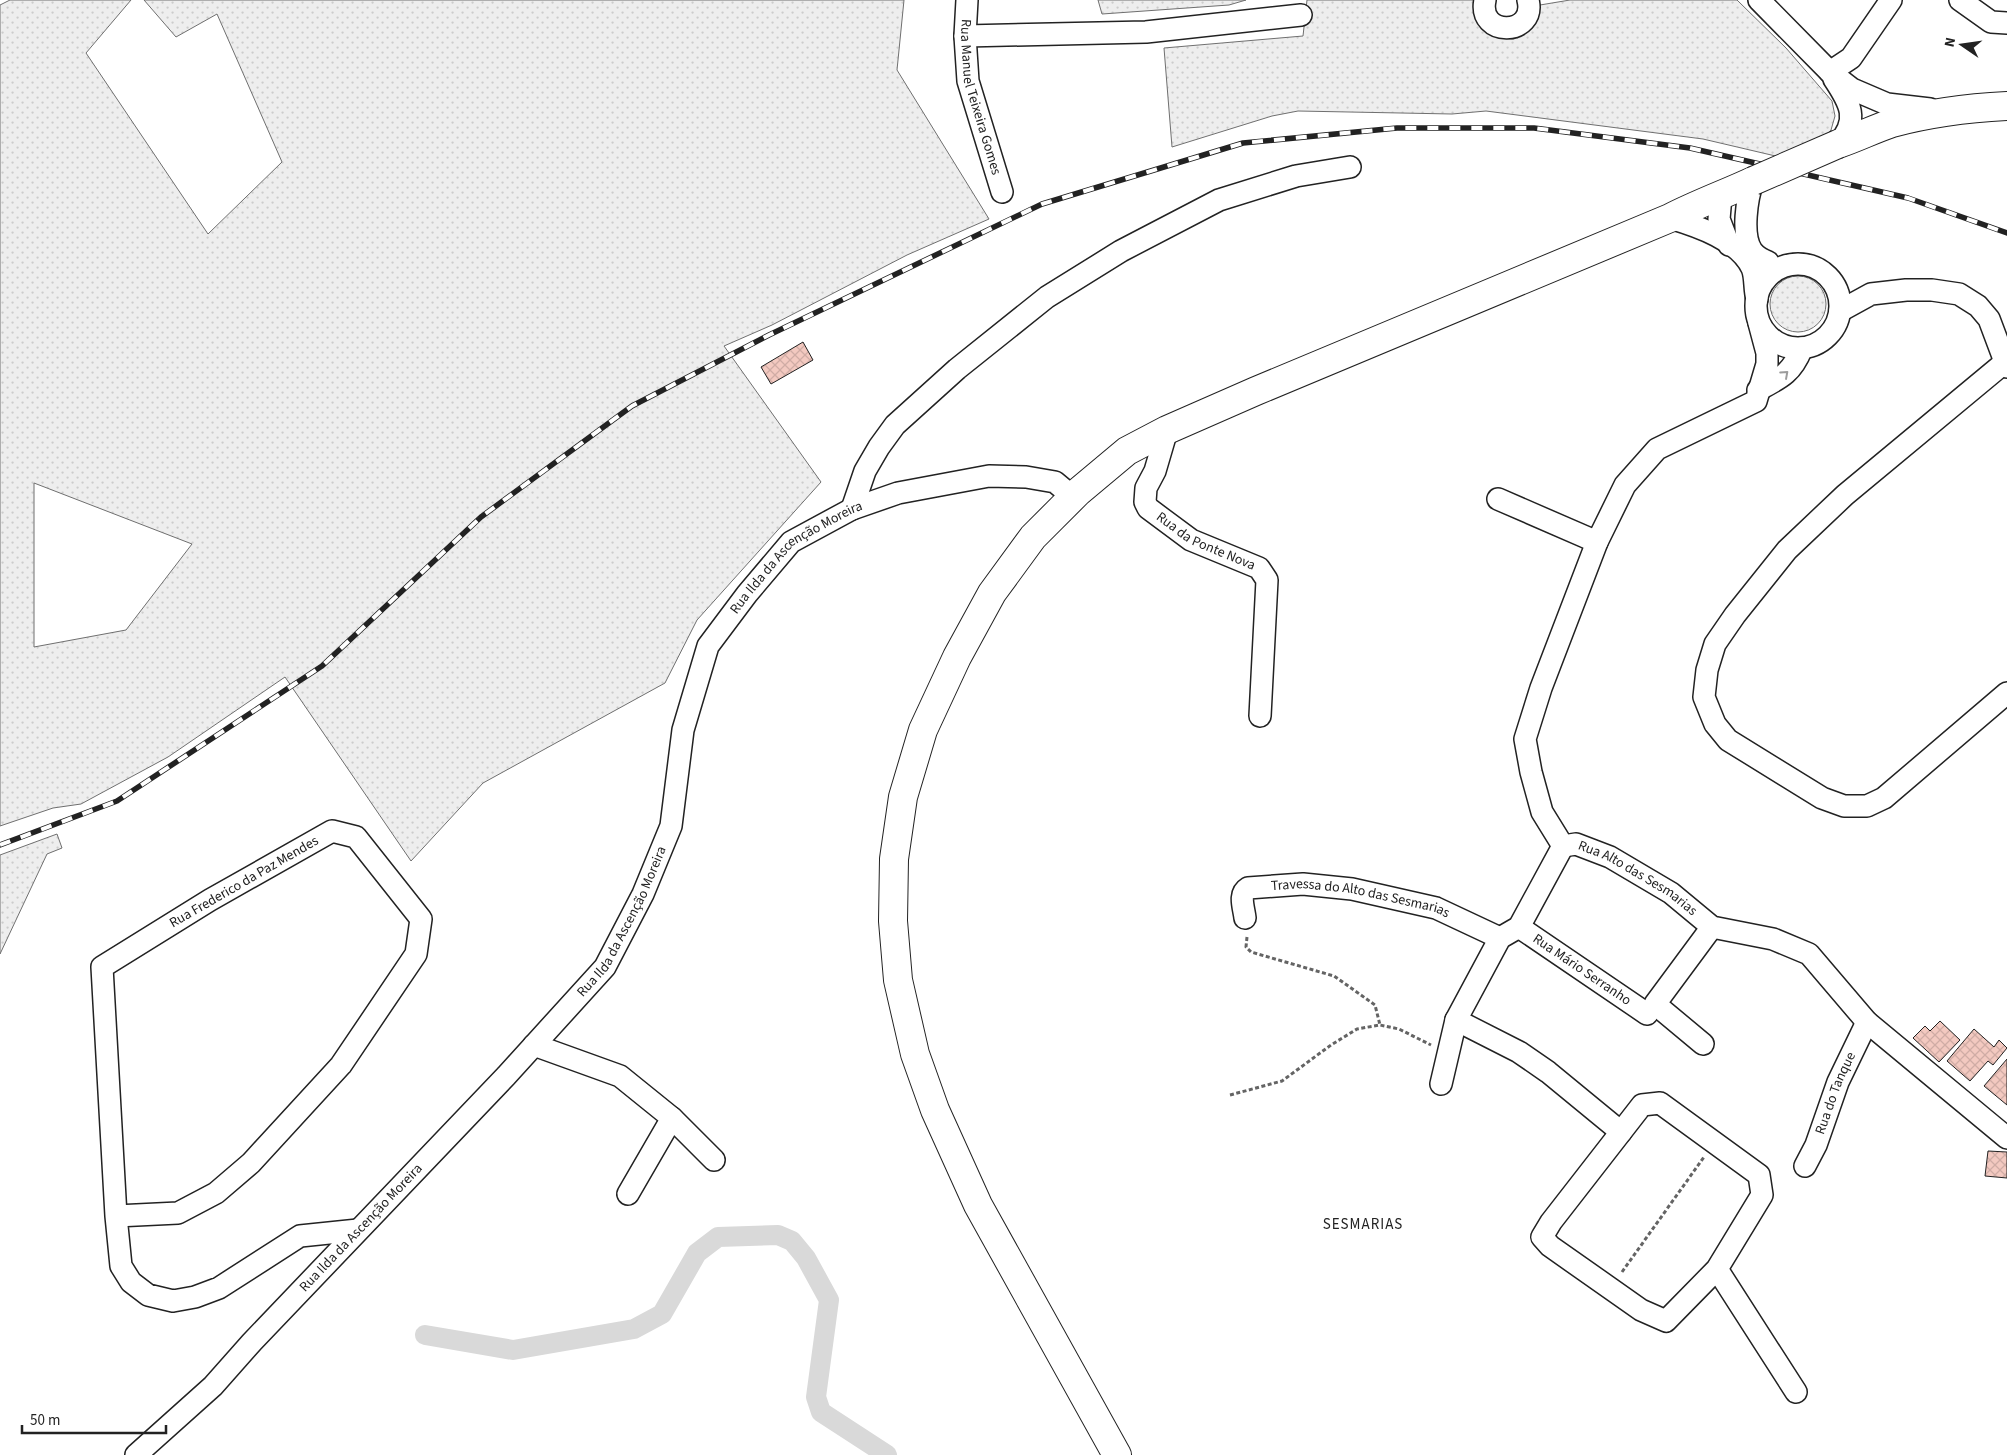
<svg xmlns="http://www.w3.org/2000/svg" width="2007" height="1455" font-family="'Source Sans 3',sans-serif">
	<style>
		.grass { fill: url(#grass-dots); stroke: #6f6f6f; fill-rule: evenodd }
		.lines { fill: none; stroke-linecap: round; stroke-linejoin: round }
		.canal { stroke: #d9d9d9; stroke-width: 20 }
		.building { fill: url(#building-cross-hatch); stroke: #222 }
		.minor-casing { stroke: #222; stroke-width: 24 }
		.major-casing { stroke: #222; stroke-width: 30 }
		.path { stroke: #646464; stroke-width: 3; stroke-dasharray: 4 2.5; stroke-linecap: butt }
		.minor { stroke: #fff; stroke-width: 21 }
		.major { stroke: #fff; stroke-width: 28 }
		.rail-casing { stroke: #222; stroke-width: 5.5 }
		.rail { stroke: #fff; stroke-width: 4; stroke-dasharray: 11; stroke-linecap: butt }
		.major-bridge-casing { stroke: #222; stroke-width: 30; stroke-linecap: butt }
		.major-bridge { stroke: #fff; stroke-width: 28 }
		.oneway { stroke: #9c9c9c }
		.labels { text-anchor: middle; dominant-baseline: central; stroke-width: 4; stroke-linejoin: round; paint-order: stroke }
		.street-label { font-size: 14px; fill: #222; stroke: #fff }
		.neighbourhood-label { font-size: 15px; letter-spacing: 1px; fill: #222; stroke: #fff }
	</style>
	<defs>
		<pattern id="grass-dots" width="8" height="8" patternUnits="userSpaceOnUse" patternTransform="scale(1.25)"><rect width="8" height="8" fill="#eee"/><path d="M2 2h.1M6 6h.1" fill="none" stroke="#ccc" stroke-width="1.8" stroke-linecap="round"/></pattern>
		<pattern id="building-cross-hatch" width="8" height="8" patternUnits="userSpaceOnUse" patternTransform="scale(1.25)"><rect width="8" height="8" fill="#f3c9c0"/><path d="M0 0l8 8M0 8l8-8" fill="none" stroke="#d0aca5"/></pattern>
	</defs>
	<rect width="100%" height="100%" fill="#fff"/>
	<!-- grass -->
	<path class="grass" d="M10,0H131L86,53L208,234L282,162L217,14L176,37L144,0H904L897,70L989,219L907,255L772,325L724,346L821,482L697,620L665,683L483,783L411,861L285,677L168,757L81,804L53,808L0,826V5ZM34,483L192,544L126,630L34,647Z
		M1098,0H1246L1229,5L1102,14Z
		M1307,0H1475C1471,13 1481,30 1494,35C1500,38 1507,38 1514,39L1530,28L1540,5L1570,0H1737L1786,48L1832,101L1835,116L1831,130L1826,136L1784,158L1703,139L1486,111L1452,114L1298,111L1272,116L1172,147L1164,48L1303,36Z
		M1770 304a28 28 0 1 1 56 0a28 28 0 1 1-56 0Z
		M57,834L62,848L47,854L0,954V855Z"/>
	<g class="lines">
		<!-- canal -->
		<path class="canal" d="M425,1335L513,1350L634,1329L662,1314L697,1253L718,1237L778,1235L792,1241L806,1258L829,1300L816,1397L821,1412L887,1455"/>
	</g>
	<!-- building -->
	<path class="building" d="M803,342L813,360L771,384L761,367Z
		M1940,1021L1960,1040L1939,1062L1913,1038L1925,1026L1930,1031Z
		M1974,1029L1994,1047L1999,1040L2007,1048L1993,1065L1988,1061L1970,1081L1947,1061Z
		M2007,1059V1105L1984,1086Z
		M1988,1151L2007,1152V1178L1985,1176Z"/>
	<g class="lines">
		<!-- minor casing -->
		<g class="minor-casing">
			<g id="minor">
				<path id="s1" d="M967,0L965,36L968,81L1002,192"/>
				<path d="M1485,0C1477,38 1537,36 1528,0"/>
				<path d="M1759,0L1830,72L1852,89L1887,104L1930,109"/>
				<path d="M1960,0L1991,22L2007,23"/>
				<path d="M965,36L1146,32L1301,15"/>
				<path d="M1830,72L1851,58L1891,0"/>
				<path d="M1834,79C1850,103 1860,120 1838,144"/>
				<path d="M1753,181C1747,198 1741,235 1752,251C1756,256 1763,260 1768,262"/>
				<path d="M1721,196L1719,219L1729,245"/>
				<path d="M1670,218C1697,226 1739,240 1752,268C1756,277 1754,290 1757,299"/>
				<circle cx="1798" cy="306" r="42"/>
				<path d="M1840,311L1871,294L1906,290H1932L1959,294L1978,306L1989,319L2007,367"/>
				<path id="s2" d="M1759,323L1767,353V364L1756,401L1657,449L1625,485L1597,542L1541,688L1525,739L1531,772L1542,812L1563,846L1576,844L1610,857L1671,893L1712,927L1773,939L1809,954L1867,1022L2007,1138"/>
				<path d="M2004,363L1845,495L1787,550L1735,615L1715,644L1707,670L1704,697L1715,724L1728,740L1822,798L1844,806H1867L1884,798L2007,693"/>
				<path d="M1758,390C1781,378 1792,373 1802,348"/>
				<path id="s3" d="M1167,430L1155,471L1146,488L1145,502L1148,508L1191,540L1259,568L1267,580L1260,716"/>
				<path d="M1498,499L1597,542"/>
				<path d="M852,509L865,471L879,447L895,425L957,369L1047,297L1121,251L1219,200L1296,176L1350,167"/>
				<path d="M1563,846L1519,927L1500,938L1456,1020L1519,1052L1548,1072L1621,1132"/>
				<path id="s4" d="M1245,918C1244,908 1238,894 1248,888L1303,884L1352,889L1436,908L1500,938"/>
				<path id="s5" d="M1519,927L1647,1014"/>
				<path d="M1703,1044L1655,1004L1712,927"/>
				<path d="M534,1045L620,1076L672,1118L628,1194"/>
				<path d="M1441,1084L1456,1020"/>
				<path d="M672,1118L714,1160"/>
				<path id="s6" d="M1805,1166L1816,1145L1838,1082L1867,1022"/>
				<path d="M116,1216L178,1213L216,1193L251,1163L341,1065L416,954L421,919L356,837L332,831L210,900L102,967L116,1216L121,1266L131,1282L148,1295L173,1301L195,1297L219,1288L300,1236L358,1230"/>
				<path d="M1717,1269L1762,1195L1759,1175L1660,1103L1642,1105L1551,1222L1542,1237L1550,1246L1641,1310L1666,1321L1717,1269L1796,1392"/>
				<path id="s7" d="M136,1455L213,1386L252,1342L506,1076L605,967L643,894L671,826L683,730L708,646L747,594L791,542L852,509L898,493L989,476L1026,477L1055,482L1073,497"/>
			</g>
		</g>
		<!-- major casing -->
		<g class="major-casing">
			<path id="major" d="M1838,144C1856,138 1874,129 1892,123C1929,113 1968,108 2007,106
				M1117,1455L978,1205L935,1110L915,1054L898,980L893,921L894,859L903,797L923,730L957,657L992,593L1033,537L1078,492L1127,451L1167,430L1256,391L1670,218C1697,204 1725,194 1753,181"/>
		</g>
		<!-- path -->
		<path class="path" d="M1247,937L1246,947L1251,952L1334,976L1375,1005L1380,1025
			M1230,1095L1282,1081L1331,1045L1357,1029L1380,1025L1399,1029L1431,1045
			M1622,1272L1704,1157"/>
		<!-- minor -->
		<use href="#minor" class="minor"/>
		<!-- major -->
		<use href="#major" class="major"/>
		<!-- rail casing -->
		<g class="rail-casing">
			<path id="rail" d="M0,845L117,801L322,666L481,517L632,406L769,335L1042,204L1243,143L1397,128H1534L1690,148L1908,198L2007,233"/>
		</g>
		<!-- rail -->
		<use href="#rail" class="rail"/>
		<!-- major-bridge casing -->
		<g class="major-bridge-casing">
			<path id="major-bridge" d="M1753,181L1838,144"/>
		</g>
		<!-- major-bridge -->
		<use href="#major-bridge" class="major-bridge"/>
	</g>
	<!-- one-way arrows -->
	<defs><path id="oneway-chevron" d="M-2-3.5L2.5 0L-2 3.5" fill="none" stroke-width="1.6" stroke-linecap="round" stroke-linejoin="round" transform="scale(1.25)"/></defs>
	<use class="oneway" href="#oneway-chevron" transform="translate(1785 374) rotate(-42)"/>
	<g class="labels">
		<!-- street labels -->
		<g class="street-label">
			<text stroke="none"><textPath href="#s1" startOffset="99">Rua Manuel Teixeira Gomes</textPath></text>
			<text stroke="none"><textPath href="#s3" startOffset="150">Rua da Ponte Nova</textPath></text>
			<text stroke="none"><textPath href="#s7" startOffset="1145">Rua Ilda da Ascenção Moreira</textPath></text>
			<text stroke="none"><textPath href="#s2" startOffset="711">Rua Alto das Sesmarias</textPath></text>
			<text transform="translate(244 882) rotate(-30)">Rua Frederico da Paz Mendes</text>
			<text stroke="none"><textPath href="#s4" startOffset="146">Travessa do Alto das Sesmarias</textPath></text>
			<text stroke="none"><textPath href="#s7" startOffset="725">Rua Ilda da Ascenção Moreira</textPath></text>
			<text stroke="none"><textPath href="#s5" startOffset="76">Rua Mário Serranho</textPath></text>
			<text stroke="none"><textPath href="#s6" startOffset="79">Rua do Tanque</textPath></text>
			<text stroke="none"><textPath href="#s7" startOffset="320">Rua Ilda da Ascenção Moreira</textPath></text>
		</g>
		<!-- neighbourhood labels -->
		<g class="neighbourhood-label">
			<text x="1363" y="1224">SESMARIAS</text>
		</g>
	</g>
	<!-- north arrow -->
	<g transform="translate(1962 45) rotate(283)" stroke="#ffffff" stroke-width="4" paint-order="stroke">
	<path d="M0-4L9 19L0 12L-9 19Z" fill="#222222"/>
	<text y="-8" font-size="14" font-weight="bold" text-anchor="middle" fill="#222222">N</text>
	</g>
	<!-- scale -->
	<path d="M22 1425v8h144v-8" fill="none" stroke="#222222" stroke-width="2.5"/>
	<text x="30" y="1425" font-size="15" fill="#222222" stroke="#ffffff" stroke-width="4" paint-order="stroke">50 m</text>
</svg>
